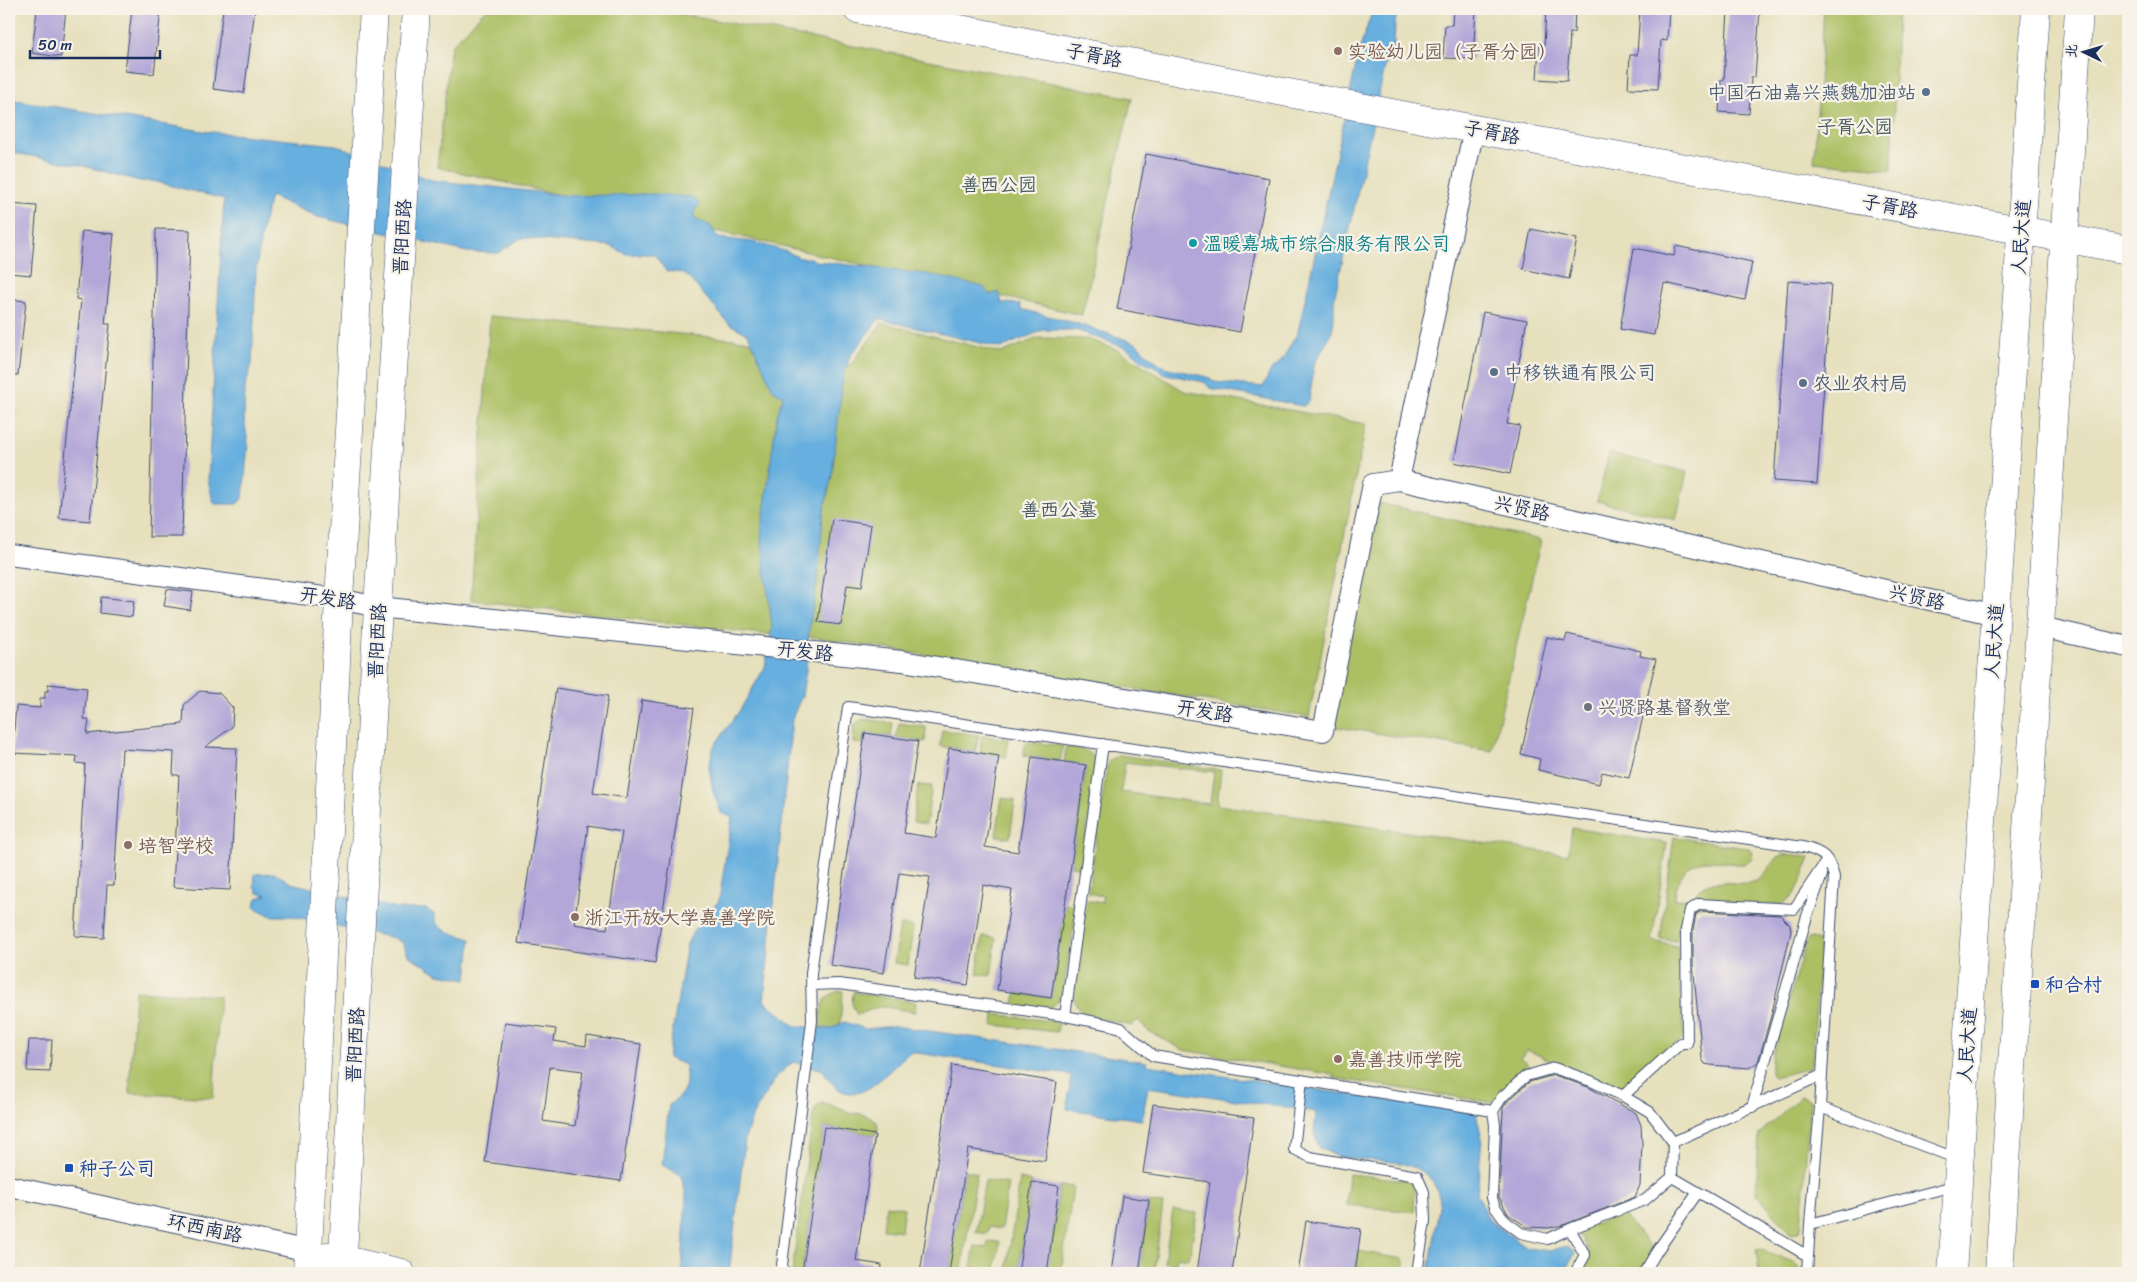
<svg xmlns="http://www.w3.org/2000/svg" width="2137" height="1282" font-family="Sriracha,'LXGW WenKai TC',sans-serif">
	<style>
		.green { fill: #acbf63; stroke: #647760; fill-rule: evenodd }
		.water { fill: #66afde; stroke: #406f9e }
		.building { fill: #b2a7d8; fill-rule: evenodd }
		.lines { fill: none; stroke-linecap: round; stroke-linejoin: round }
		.lane-casing { stroke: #394a6c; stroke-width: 12 }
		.street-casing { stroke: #394a6c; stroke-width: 22 }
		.secondary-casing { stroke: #394a6c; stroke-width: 29 }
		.lane { stroke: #fff; stroke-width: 10 }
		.street { stroke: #fff; stroke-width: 20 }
		.secondary { stroke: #fff; stroke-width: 28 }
		.education-dot { fill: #8d6e63; stroke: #f7f3e8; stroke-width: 2 }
		.service-dot { fill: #5c6f8a; stroke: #f7f3e8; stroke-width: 2 }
		.culture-dot { fill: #0f9aa8; stroke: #f7f3e8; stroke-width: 2 }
		.worship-dot { fill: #6b7280; stroke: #f7f3e8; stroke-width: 2 }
		.transit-dot { fill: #1a4fb4; stroke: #f7f3e8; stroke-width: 2 }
		.labels { text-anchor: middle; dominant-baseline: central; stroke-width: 4.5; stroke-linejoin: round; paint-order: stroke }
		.education-label { font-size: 19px; fill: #785e54; stroke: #f7f3e8; text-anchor: start }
		.street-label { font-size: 19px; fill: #1b2f5e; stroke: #f7f3e8 }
		.service-label { font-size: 19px; fill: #4e5e75; stroke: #f7f3e8; text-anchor: start }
		.park-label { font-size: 19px; fill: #465a60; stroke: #f7f3e8 }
		.culture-label { font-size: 19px; fill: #0d838f; stroke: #f7f3e8; text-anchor: start }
		.worship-label { font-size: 19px; fill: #5b616d; stroke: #f7f3e8; text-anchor: start }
		.transit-label { font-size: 19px; fill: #164399; stroke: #f7f3e8; text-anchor: start }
	</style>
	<rect width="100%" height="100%" fill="#f7f3e8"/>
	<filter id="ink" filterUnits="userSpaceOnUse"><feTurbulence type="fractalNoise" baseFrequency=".02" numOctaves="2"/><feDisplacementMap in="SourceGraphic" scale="10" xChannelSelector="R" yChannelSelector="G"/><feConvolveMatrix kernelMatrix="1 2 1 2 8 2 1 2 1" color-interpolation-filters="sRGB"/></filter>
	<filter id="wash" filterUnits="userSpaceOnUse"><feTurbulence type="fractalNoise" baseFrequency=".0096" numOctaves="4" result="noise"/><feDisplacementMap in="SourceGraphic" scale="20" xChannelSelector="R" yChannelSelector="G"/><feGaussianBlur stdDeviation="1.12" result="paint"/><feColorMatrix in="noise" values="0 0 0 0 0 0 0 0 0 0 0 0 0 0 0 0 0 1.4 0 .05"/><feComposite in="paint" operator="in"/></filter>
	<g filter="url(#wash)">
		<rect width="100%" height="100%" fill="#e6e0bd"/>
		<!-- green -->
		<path class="green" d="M486,9H645L671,12L1132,98L1082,315L437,167L451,46Z
			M1824,9H1998L1997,13L1897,15L1892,170L1814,162Z
			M490,316L744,340L850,365L882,323L1001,353L1038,338L1087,339L1118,350L1184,391L1366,424L1309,717L813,637L762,634L471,600Z
			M1609,453L1687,472L1676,520L1597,501Z
			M1379,503L1541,540L1492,751L1330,726Z
			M863,719L893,723L891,737L865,733L863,744L853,743L854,725Z
			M899,723L926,727L925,742L896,738Z
			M942,730L979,735L975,752L940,746Z
			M982,736L1009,739L1006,757L980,753Z
			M1028,742L1063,746L1060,761L1024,756L1025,745Z
			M1066,747C1080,749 1093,749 1097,765L1081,868L1071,866L1086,766L1064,762Z
			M1119,755L1221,770L1217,805L1568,855L1572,828L1667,843L1652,941L1677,946L1684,1037L1621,1091L1527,1050L1520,1058L1527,1062L1531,1072L1495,1103L1334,1078V1075L1183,1050L1147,1030L1138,1020L1131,1026C1110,1017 1075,1023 1073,993L1087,900L1101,903L1103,896L1088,893L1107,768L1109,761ZM1125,762L1214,772L1210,804L1121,792Z
			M918,785L932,786L926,824L913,822Z
			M1002,798L1015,800L1010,838L996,836Z
			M1674,837L1747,848L1751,851L1753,859L1745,864C1732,865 1719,860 1706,861C1685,862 1675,882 1675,900L1695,897C1702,873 1733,887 1753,882C1768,879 1769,858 1783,855C1791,853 1801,856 1810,858C1803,874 1799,896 1783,904L1689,907L1678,926L1676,941L1660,939Z
			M1065,904L1077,905L1063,992C1052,1016 1035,1009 1014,1005L1016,993L1051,998Z
			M900,925L913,927L908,965L894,963Z
			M983,936L996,938L991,976L977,974Z
			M1812,938L1820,942V952L1812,1062L1807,1069L1774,1077L1771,1074V1061L1805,944L1808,939Z
			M135,991L220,996L213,1098L129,1093Z
			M838,991H843L840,1024L831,1029L819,1027C821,1010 820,998 838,991Z
			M853,992L916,1002L915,1012L881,1006L857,1015L852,1004Z
			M994,1014L1059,1022L1057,1032L993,1025Z
			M1801,1096L1810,1101L1801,1227L1800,1231L1791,1234L1756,1194L1759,1134Z
			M823,1103L831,1105L852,1114L857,1113L867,1116L877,1122L878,1129L875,1135L824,1127L802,1273H792L813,1115L816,1107Z
			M965,1170L977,1173L961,1273H949Z
			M1349,1174L1406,1180L1415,1186L1414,1212L1346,1205Z
			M1020,1179L1032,1182L1018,1273H1006Z
			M985,1180L1008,1184L1001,1229L989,1227L987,1234L976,1232Z
			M1059,1186L1073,1187L1061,1273H1047Z
			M1149,1202L1163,1204L1154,1273H1139Z
			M886,1205L904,1208L901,1231L883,1229Z
			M1173,1210L1197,1213L1189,1259L1177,1257L1176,1264L1164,1262Z
			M1621,1212L1650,1246L1652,1257L1642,1273H1579C1591,1252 1593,1251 1576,1232Z
			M988,1241L1000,1242L994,1273H970L975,1246L987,1248Z
			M1760,1249L1793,1262L1798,1266V1273H1759L1756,1250Z
			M1358,1251L1403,1259L1405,1264L1404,1273H1355Z"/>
		<!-- water -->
		<path class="water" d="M1373,9H1399L1395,22L1394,51L1388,53L1334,300V321L1331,334L1314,365L1309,402L1303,406L1210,388L1204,382L1162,373L1154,366L1143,361L1129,349L1076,330H1043L1001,348L879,319L850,356L843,376L832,475L823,516L818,576L809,630L806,671L802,695L792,719L764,1001L795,1026L831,1029L844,1022L866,1029L894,1026L1147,1062V1065L1476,1113L1482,1138L1477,1193L1489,1220L1527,1248L1550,1251L1566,1246L1575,1253L1563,1273H1429L1440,1200C1429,1151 1375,1165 1337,1156C1331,1154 1325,1150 1319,1148L1314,1133L1316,1112L1148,1087L1142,1120L1067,1109L1071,1075L910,1052C883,1074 852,1122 823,1070L793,1062L776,1077L753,1115L745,1139L729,1273H682L686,1195L681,1175L662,1165L669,1105C686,1093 688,1085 685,1065L668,1058L687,944L694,930L719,901L732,817L721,813L713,791L709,766L714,746L740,710L765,667L772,627L761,536L777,415L783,396L773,390L748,334L729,324L690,279L682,273L666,271L654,254H626L611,246L521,238L498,253L467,252L318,217L270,196L262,229L256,270L252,364L245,387L244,418L248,444L243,498L237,504H215L213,502L208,479L224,199L153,181H140L80,165L9,152V99L203,131L336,145L431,180L571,196L653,194L692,197L699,203V206L695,209L694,219L710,225L718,238L753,242L788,252L800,258H811L815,261L927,274L984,287L989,295L999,292L1002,303L1020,304L1021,309L1075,323L1136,343L1149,356L1164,367L1207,377L1214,382L1263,387L1271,370L1281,362L1298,332L1359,51Z
			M275,873L291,883L398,909H426L434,914C435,933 457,934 471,939L467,979L438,974L408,955L403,943L394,938L292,916H271L254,907L257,898L267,895L258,893L254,887L255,874Z"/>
		<g id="blocks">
			<!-- building -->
			<path class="building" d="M37,9H66L61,57L32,53Z
				M132,9H161L154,74L125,71Z
				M223,9H255L244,93L213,89Z
				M1453,9H1476L1473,59L1443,58L1445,25H1452Z
				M1546,9H1575L1574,33H1570L1567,81L1537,79L1539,46L1544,47Z
				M1640,9H1669L1667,41L1661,40L1658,89L1628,88L1630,55H1637Z
				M1728,9H1760L1755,77H1751L1749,114L1719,112L1721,80H1724Z
				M1146,154L1269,178L1240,332L1117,309Z
				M9,204L37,206L31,275L9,273Z
				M156,229L190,230L182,537H149Z
				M1531,229L1577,239L1569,279L1523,269Z
				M82,231L114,234L105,324H110L90,521L59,518L81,300L76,299Z
				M1676,246L1752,262L1745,300L1664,283L1654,335L1620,329L1634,248L1674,256Z
				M1788,281L1831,284L1817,484L1774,481Z
				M9,299L26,301L18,375H9Z
				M1483,312L1527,320L1507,424L1520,426L1510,474L1454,462Z
				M832,519L871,525L862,587L847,585L841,625L818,622Z
				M167,589L193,592L190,610L164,606Z
				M101,597L134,601L132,617L100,613Z
				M1567,634L1641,651L1640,656L1656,659L1629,778L1602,772L1599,784L1538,770L1540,759L1521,754L1547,637L1565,641Z
				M48,684L87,688L84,719L89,720L87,734L183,724L184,705L200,691L219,693L233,708L232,727L205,747L237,748L230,890L173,887L179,775H173L174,752L122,749L114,885H107L104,938L75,936L85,764L76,763L77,756L12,753L16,706L40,708V698H45V691H48Z
				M556,688L608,696L593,793L627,798L642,700L694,708L655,963L518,943ZM588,826L622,832L607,929L574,924Z
				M865,733L918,741L904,833L936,838L949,748L999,756L985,847L1018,852L1032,757L1086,765L1051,998L997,990L1012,890L983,885L968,985L914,977L930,877L899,873L884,973L830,965Z
				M1701,911L1780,915L1790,925L1791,932L1771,1016L1758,1062L1749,1068L1710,1065L1705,1064L1702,1059L1693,964V931L1696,914Z
				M505,1022L556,1029L554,1041L586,1046L587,1036L641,1044L621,1181L485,1162ZM550,1067L583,1071L575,1126L543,1121Z
				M29,1040H52L50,1072L27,1071Z
				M952,1065L1057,1082L1045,1161L968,1149L949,1273H920Z
				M1554,1075L1588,1087L1636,1113L1641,1125L1642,1144L1640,1185L1635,1197L1563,1225L1549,1228L1527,1227L1508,1214L1499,1197L1503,1108L1507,1102L1529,1082Z
				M1153,1104L1254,1118L1232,1273H1197L1210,1182L1143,1173Z
				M824,1127L875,1135L856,1261L882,1265L881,1273H802Z
				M1032,1182L1059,1186L1047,1273H1018Z
				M1122,1196L1149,1200L1139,1273H1111Z
				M1306,1221L1361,1229L1355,1273H1298Z"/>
		</g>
	</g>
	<g filter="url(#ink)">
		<use href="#blocks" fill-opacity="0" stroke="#394a6c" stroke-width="1"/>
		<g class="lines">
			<!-- lane casing -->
			<g class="lane-casing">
				<path id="lane" d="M811,985L839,984L1065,1016L1106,1024L1121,1028L1153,1056L1493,1111L1495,1125L1492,1198L1495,1207L1505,1221L1521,1233L1548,1239L1570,1229L1585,1255L1575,1273
					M1065,1016L1103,744
					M1302,1080L1294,1149L1310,1157L1417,1176L1424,1192L1425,1221L1417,1273
					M1623,1096L1650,1112L1673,1142
					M1752,1107L1807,916L1822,875
					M1493,1111L1502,1097L1526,1076L1554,1068L1591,1081L1623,1096L1681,1043H1687L1686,930L1690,910L1699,904L1794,909L1827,860
					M1810,1224L1820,1107
					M1570,1229L1645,1200L1672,1177
					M1808,1256L1672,1177L1673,1142L1822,1075
					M784,1273L782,1265L812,1021L811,973L848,707L1803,847C1823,852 1829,857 1834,877L1820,1107L1958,1159
					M1644,1273L1657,1251L1698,1192
					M1807,1273L1810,1224L1957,1185"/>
			</g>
			<!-- street casing -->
			<g class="street-casing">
				<path id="street" d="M1474,129L1399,480L1996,615
					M9,555L339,599L378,607L902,661L1323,731L1373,484L1399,480
					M2041,627L2128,647
					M9,1186L309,1251"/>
			</g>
			<!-- secondary casing -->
			<g class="secondary-casing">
				<path id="secondary" d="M857,9L1474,129L2128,250
					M327,1256L401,1273
					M307,1273L339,599L374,9
					M342,1273L378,607L416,9
					M1952,1273L2036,9
					M1999,1273L2079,9"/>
			</g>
			<!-- lane -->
			<use href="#lane" class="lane"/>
			<!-- street -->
			<use href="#street" class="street"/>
			<!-- secondary -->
			<use href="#secondary" class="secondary"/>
		</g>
	</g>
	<!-- markers -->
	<g class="education-dot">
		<circle cx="1338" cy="51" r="5"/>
		<circle cx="128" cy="845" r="5"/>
		<circle cx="575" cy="917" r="5"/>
		<circle cx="1338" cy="1059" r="5"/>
	</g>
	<g class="service-dot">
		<circle cx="1926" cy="92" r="5"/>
		<circle cx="1494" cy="372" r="5"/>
		<circle cx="1803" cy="383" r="5"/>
	</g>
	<circle class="culture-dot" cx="1193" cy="243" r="5"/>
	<circle class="worship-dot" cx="1588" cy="707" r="5"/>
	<g class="transit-dot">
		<rect x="2030" y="979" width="10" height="10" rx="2.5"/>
		<rect x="64" y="1163" width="10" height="10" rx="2.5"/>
	</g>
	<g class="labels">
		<!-- education labels -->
		<g class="education-label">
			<text x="1348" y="51">实验幼儿园（子胥分园）</text>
			<text x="138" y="845">培智学校</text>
			<text x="585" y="917">浙江开放大学嘉善学院</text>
			<text x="1348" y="1059">嘉善技师学院</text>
		</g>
		<!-- street labels -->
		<g class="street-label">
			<text transform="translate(1094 55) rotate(11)">子胥路</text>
			<text transform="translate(1492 132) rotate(11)">子胥路</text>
			<text transform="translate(1890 206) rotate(11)">子胥路</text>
			<text transform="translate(402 237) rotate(-87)">晋阳西路</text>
			<text transform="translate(2021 237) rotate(-86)">人民大道</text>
			<text transform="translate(1522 508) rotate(13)">兴贤路</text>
			<text transform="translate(1917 597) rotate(13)">兴贤路</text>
			<text transform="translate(328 598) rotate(9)">开发路</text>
			<text transform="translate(377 641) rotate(-87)">晋阳西路</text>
			<text transform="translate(1994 641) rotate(-86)">人民大道</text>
			<text transform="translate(805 651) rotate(6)">开发路</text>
			<text transform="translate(1205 711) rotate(9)">开发路</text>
			<text transform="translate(355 1045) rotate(-87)">晋阳西路</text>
			<text transform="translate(1967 1045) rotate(-86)">人民大道</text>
			<text transform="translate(205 1228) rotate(12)">环西南路</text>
		</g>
		<!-- service labels -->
		<g class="service-label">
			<text x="1916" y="92" text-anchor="end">中国石油嘉兴燕魏加油站</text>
			<text x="1504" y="372">中移铁通有限公司</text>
			<text x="1813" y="383">农业农村局</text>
		</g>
		<!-- park labels -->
		<g class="park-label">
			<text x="1855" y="126">子胥公园</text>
			<text x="999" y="184">善西公园</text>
			<text x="1059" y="509">善西公墓</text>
		</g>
		<!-- culture labels -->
		<g class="culture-label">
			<text x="1203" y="243">温暖嘉城市综合服务有限公司</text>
		</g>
		<!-- worship labels -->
		<g class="worship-label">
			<text x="1598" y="707">兴贤路基督教堂</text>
		</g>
		<!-- transit labels -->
		<g class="transit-label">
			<text x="2045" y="984">和合村</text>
			<text x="79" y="1168">种子公司</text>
		</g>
	</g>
	<!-- margin -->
	<rect width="2137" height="1282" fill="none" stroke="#f7f3e8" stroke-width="30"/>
	<!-- north arrow -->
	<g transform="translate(2084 52) rotate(275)" stroke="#f7f3e8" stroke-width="4" paint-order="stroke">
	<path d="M0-4L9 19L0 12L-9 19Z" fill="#1b2f5e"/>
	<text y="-8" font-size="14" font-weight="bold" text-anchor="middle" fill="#1b2f5e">北</text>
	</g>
	<!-- scale -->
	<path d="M30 50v8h130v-8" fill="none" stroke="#1b2f5e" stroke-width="2.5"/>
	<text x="38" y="50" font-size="15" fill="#1b2f5e" stroke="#f7f3e8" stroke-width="4" paint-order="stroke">50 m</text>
</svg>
